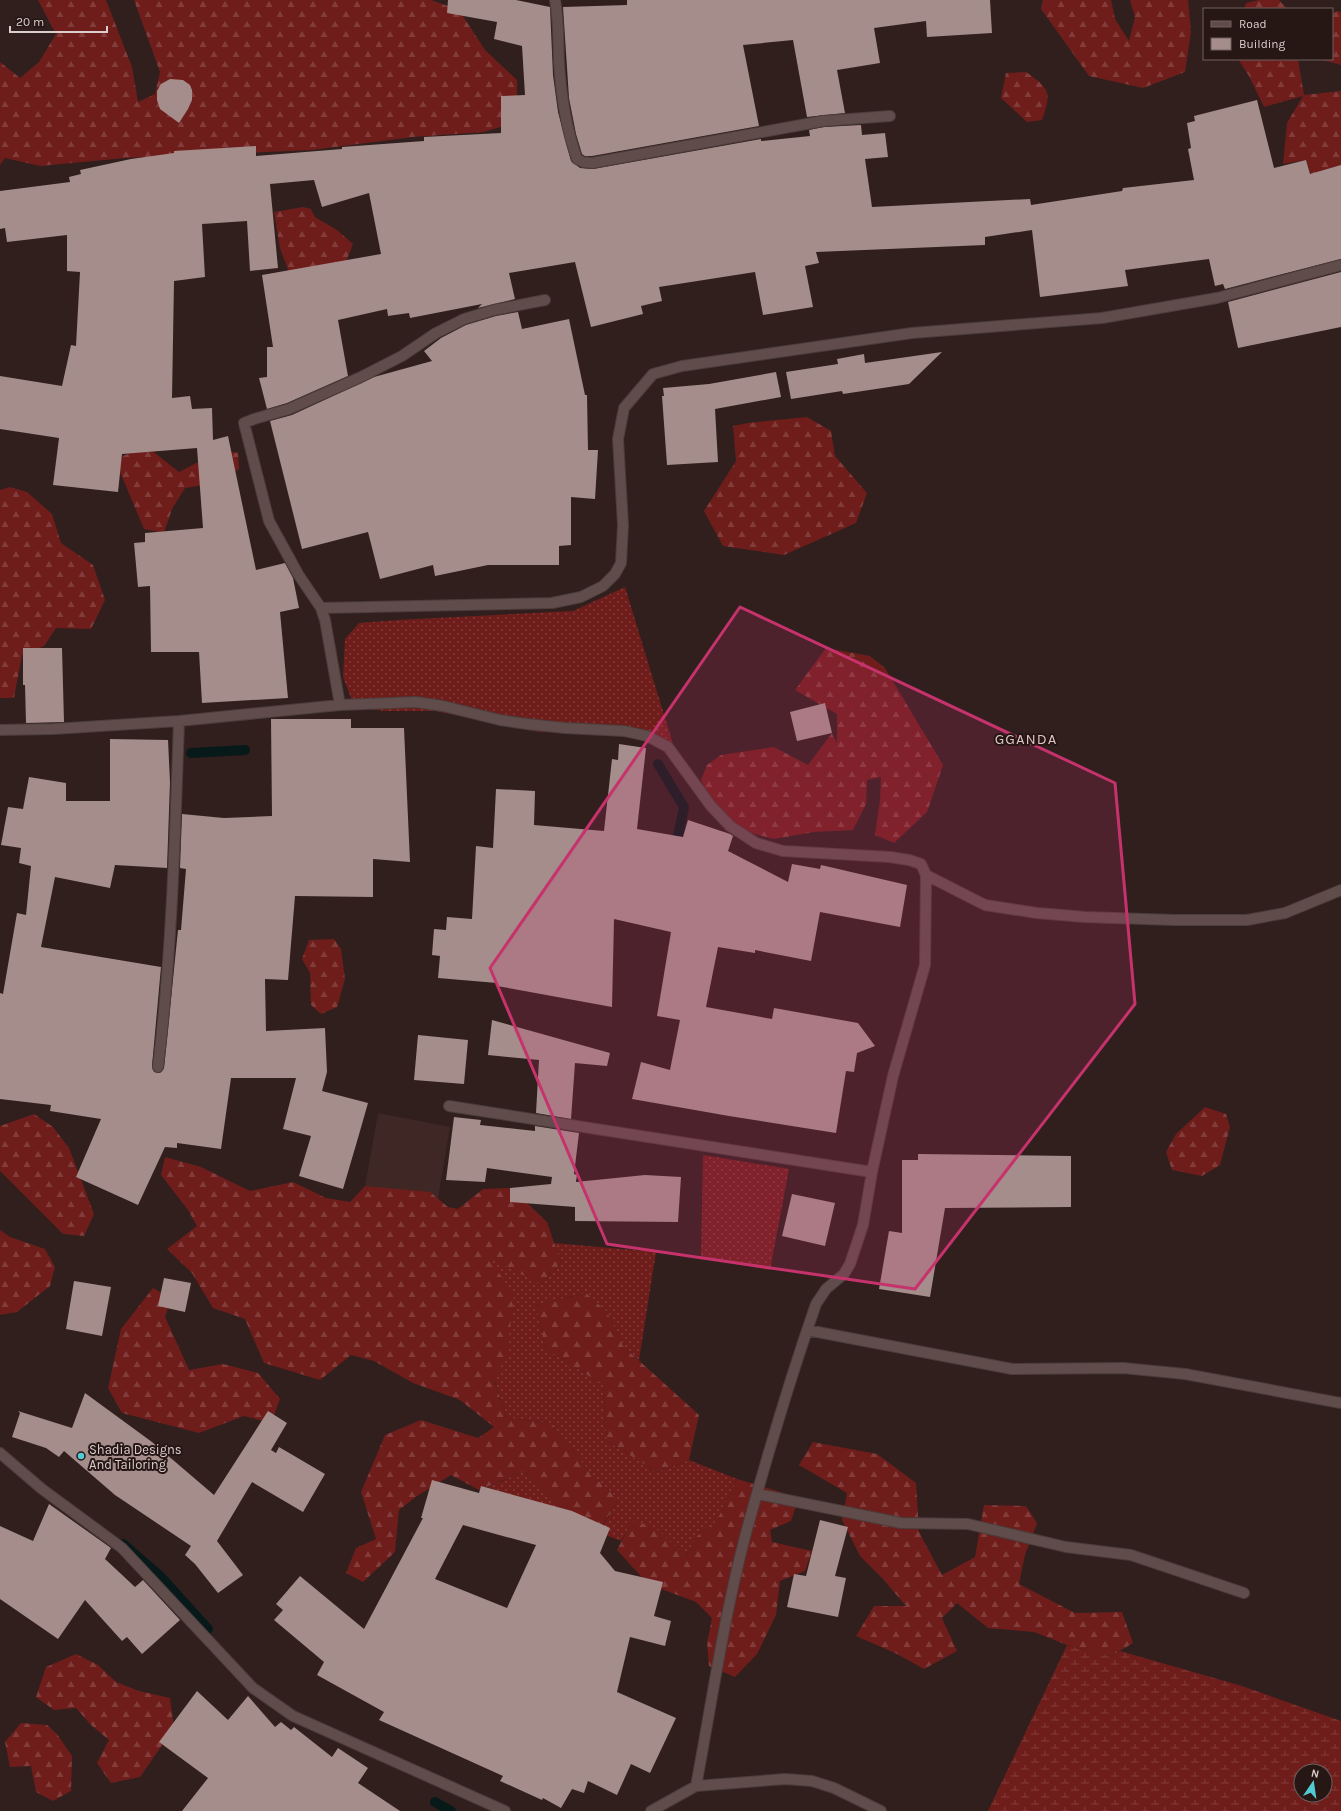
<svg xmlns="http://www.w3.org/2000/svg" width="1341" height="1811" font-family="Karla,sans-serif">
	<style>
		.built { fill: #3f2725 }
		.grass { fill: url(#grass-dots) }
		.forest { fill: url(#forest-firs) }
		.wetland { fill: url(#wetland-marsh); fill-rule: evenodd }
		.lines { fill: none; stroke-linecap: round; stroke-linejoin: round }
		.stream { stroke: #08191a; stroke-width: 10 }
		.building { fill: #a48d8b; fill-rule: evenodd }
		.street-casing { stroke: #4b3c3b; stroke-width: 12 }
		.street { stroke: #604c4a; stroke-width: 10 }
		.marked { fill: #c6336c; fill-opacity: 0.2; stroke: #c6336c; stroke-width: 3; stroke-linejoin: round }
		.poi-dot { fill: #51ccd5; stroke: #261614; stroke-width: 1.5 }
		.labels { text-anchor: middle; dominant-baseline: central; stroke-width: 4; stroke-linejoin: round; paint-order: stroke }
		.poi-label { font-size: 13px; fill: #dbcfcd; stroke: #261614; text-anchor: start }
		.quarter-label { font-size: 15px; letter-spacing: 1px; fill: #ddc5c2; stroke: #261614 }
	</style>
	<defs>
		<pattern id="grass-dots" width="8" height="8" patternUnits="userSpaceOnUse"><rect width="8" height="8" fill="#6e1d1b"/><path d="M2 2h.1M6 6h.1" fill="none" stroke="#823d3b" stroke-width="1.8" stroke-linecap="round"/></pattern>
		<pattern id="forest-firs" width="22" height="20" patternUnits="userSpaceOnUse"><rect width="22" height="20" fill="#6e1d1b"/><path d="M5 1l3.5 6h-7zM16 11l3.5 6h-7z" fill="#823d3b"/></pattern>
		<pattern id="wetland-marsh" width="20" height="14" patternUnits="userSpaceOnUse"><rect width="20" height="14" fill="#6e1d1b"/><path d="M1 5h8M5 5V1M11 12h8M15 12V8" fill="none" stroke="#823d3b"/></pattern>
	</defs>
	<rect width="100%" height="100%" fill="#301f1d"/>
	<!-- built -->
	<path class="built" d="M378,1113L450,1127L438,1199L365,1186Z"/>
	<!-- grass -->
	<path class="grass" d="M625,587L676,754L663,745L640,739L595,733L538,732L435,711H384L354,706L343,677L345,639L359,623L398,620L573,611Z
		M703,1155L789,1169L770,1270L701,1258Z
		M554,1243L656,1252L639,1360L623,1346L607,1312L586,1293L536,1305L545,1348L603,1385L607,1441L657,1472L689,1460L737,1479L716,1522L697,1536L686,1557L632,1522L621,1541L598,1532L619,1500L590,1473L551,1423L507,1418L494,1379L507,1353L489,1257L542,1284L561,1263Z
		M523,1472L552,1497L577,1524L487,1487Z"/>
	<!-- forest -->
	<path class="forest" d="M38,0H106L132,67L138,102L155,94L160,72L134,0H431L459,10L485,50L517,80V122L484,132L413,137L312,150L125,158L40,166L5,158L0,165V62L20,78L39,62L56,34Z
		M1043,0H1111L1115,19L1129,41L1135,17L1130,0H1188L1191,32L1185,72L1143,88L1089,76L1041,9Z
		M1259,0H1279L1287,9H1244L1246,3Z
		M1338,11L1341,12V65L1319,59H1332V13Z
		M1238,59H1298L1304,95L1341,91V172L1311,176L1306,160L1283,164L1287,123L1303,96L1264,107L1249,76Z
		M1026,72C1050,89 1052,92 1042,120L1027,122L1001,98L1006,73Z
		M303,207L311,209L315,217L337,230L353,244L345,264L289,272L280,248L274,212Z
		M807,417L831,431L835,456L867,493L856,523L784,555L723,546L704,511L736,461L733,426L748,423Z
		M142,448L151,450L179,472L204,459L226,451L238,453L239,469L215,483L185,488L172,509L164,533L144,529L117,465L123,456Z
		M10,487L27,492L52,514L61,543L93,565L105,600L91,629L56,628L44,646L22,655L14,698H0V490Z
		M826,648L870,656L885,668L943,765L927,812L894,843L875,835L880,800L881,777L867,780L866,804L853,830L814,832L774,839L743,831L707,796L701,780L707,765L721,755L774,747L808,765L832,733L837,743V714L795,690Z
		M334,939L341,949L345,979L337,1007L321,1014L311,1005L310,973L302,959L309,940Z
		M1205,1107L1226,1114L1230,1127L1220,1165L1202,1176L1172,1170L1166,1152L1176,1134Z
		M34,1114L53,1127L69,1148L94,1214L84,1236L63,1234L0,1171V1126Z
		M165,1157L201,1167L250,1191L293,1182L326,1198L350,1202L365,1186L430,1192L448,1207L458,1209L483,1189L511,1188L547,1222L561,1263L542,1284L489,1258L514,1295L507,1354L494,1380L507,1418L551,1423L590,1473L619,1500L592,1540L552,1497L523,1472L479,1490L451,1475L417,1496L399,1510L395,1552L363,1582L346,1573L356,1548L376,1539L361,1492L385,1435L421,1420L478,1438L494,1427L460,1400L413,1383L374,1361L351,1355L320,1380L264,1363L245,1319L213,1308L192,1273L167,1249L197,1226L188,1210L161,1175Z
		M0,1230L10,1237L45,1249L55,1267L50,1286L17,1312L0,1315Z
		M153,1288L171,1298L165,1317L189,1370L223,1364L258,1373L280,1399L271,1423L244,1416L199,1433L122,1413L108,1388L121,1329Z
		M586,1293L607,1312L623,1346L699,1415L689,1460L657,1472L607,1441L603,1385L545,1348L536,1305Z
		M813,1442L877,1454L916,1483L919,1532L942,1575L975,1557L984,1505L1026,1506L1037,1523L1025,1555L1019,1584L1075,1613L1122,1612L1133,1643L1111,1656L1067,1645L1034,1632L988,1628L957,1603L942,1618L957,1651L924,1669L895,1653L856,1636L874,1606H906L883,1579L860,1556L842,1520L847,1493L799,1465Z
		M737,1479L784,1493L796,1506L791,1521L770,1530L772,1542L812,1551L805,1571L780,1581L776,1615L757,1654L735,1677L709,1666L707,1643L712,1618L696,1602L648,1584L617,1550L632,1521L655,1527L686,1557L697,1536L716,1522Z
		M76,1654L98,1665L116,1682L139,1691L170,1698L174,1728L140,1777L111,1783L97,1763L109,1740L92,1726L76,1708L54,1710L36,1697L46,1667Z
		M21,1723L47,1725L57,1734L72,1756L71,1791L53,1801L36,1792L31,1766L10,1767L5,1742Z"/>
	<!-- wetland -->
	<path class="wetland" d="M1067,1645L1111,1656L1120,1651L1242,1686L1341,1721V1811H988ZM1301,1771H1325V1795H1301Z"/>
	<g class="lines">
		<!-- stream -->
		<path class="stream" d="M191,753L245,750
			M658,764L684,807L676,845
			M123,1544L161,1577L208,1629
			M435,1802L451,1811"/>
	</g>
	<!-- building -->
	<path class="building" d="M448,0H516L550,7L553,75L558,112L571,161L580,168L593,169L761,139V141L810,136L809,130L824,127L861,125L862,135L885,133L888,157L865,159L872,207L1030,199L1031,205L1122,191L1123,188L1194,180L1188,149L1191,148L1187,123L1195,121L1194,116L1257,100L1274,168L1306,160L1310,174L1341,165V259L1225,289L1223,284L1215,286L1209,259L1125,270L1128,286L1040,297L1032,230L985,237V245L816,252L819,263L805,266L813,307L763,315L755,272L659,287L662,301L641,306L643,314L591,327L575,262L509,273L515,299L478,308L482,304L410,318L409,313L388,316L387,309L338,320L348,376L287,403L267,409L259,378L267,377V347H273L262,275L381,254L369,193L322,207L314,180L270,184L278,268L250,271L247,221L202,224L205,277L174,281L172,398L190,396L192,409L212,408L213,440L228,436L256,570L285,563L293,578L299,608L280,612L288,698L202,703L199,652H151L150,586L138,587L134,543L145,542V533L203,528L197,448L122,454L118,492L53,485L59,438L0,429V376L62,386L71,345L76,346L80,272L67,271V235L7,242L5,228L0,229V191L70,182L69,177L81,174L80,170L131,159L174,153V151L256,146V156L342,149V147L424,141V137L501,133V96L525,95L522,46L494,39L497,22L447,13Z
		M627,0H990L992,33L927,37L926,21L874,28L880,63L837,70L845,113L807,117L793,40L743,45L759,126L592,156H585L582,154L576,134L569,98L563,7L627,5Z
		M170,79L183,80L190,85L192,90V100L188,109L179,123L160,109L157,100V91L161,84Z
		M1341,272V327L1238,348L1228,302Z
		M518,312L522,329L569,319L585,395H587L588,450H598L595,499L571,497V545L559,546V565H488L435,576L433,565L380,579L368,532L302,549L270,421L292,415L374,377L432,361L424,351L441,338L466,325L496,316Z
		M942,352L909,384L843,394L842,391L791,399L786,372L838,364L837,359L864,354L865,363Z
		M776,372L781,397L715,409L718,462L667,465L662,396H664L663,388L709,384Z
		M23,648H62L64,722L26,723L25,685H23Z
		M825,703L832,733L797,741L790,712Z
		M271,719H351V728H404L410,862L373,859V897L295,896L288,980L265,979L266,1031L325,1028L327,1072L322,1091L368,1103L358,1138L343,1189L299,1176L311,1136L283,1129L296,1078H231L221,1149L177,1143V1148L165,1147L138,1205L76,1177L101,1119L50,1111L51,1105L0,1099V993L3,994L17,913L26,915L31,866L19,863L21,848L1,845L8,807L23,809L29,777L66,783V801H110V739L168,740L170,782L167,868L115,865L110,888L55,877L41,947L161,967L152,1066L154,1072L160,1073L164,1068L178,930H181L186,869L180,868L182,814L224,818L272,816Z
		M619,744L646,748L637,829L683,837L688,820L730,834L733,836L728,851L788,882L792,864L820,869L821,865L907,885L900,927L820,912L811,961L755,950V953L718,947L706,1007L772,1019L774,1008L858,1023L875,1046L857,1053L854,1072L846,1071L836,1133L729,1116L632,1099L641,1062L670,1070L680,1020L657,1016L671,932L614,919L612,1007L497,986V983L438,978L440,956L432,955L434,929L446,930L447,917L472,919L476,846L493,848L496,789L535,791L534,825L604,831L612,759L618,760Z
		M492,1020L610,1053L607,1066L575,1063L571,1119L536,1113L539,1060L488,1055Z
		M418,1035L468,1040L464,1084L414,1080Z
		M454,1117L481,1120L480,1125L535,1131V1126L579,1133L574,1174L577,1175L576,1182L645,1175L681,1177L678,1222L575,1221V1207L510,1202V1188L551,1184L552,1177L487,1168L485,1182L446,1180Z
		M918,1154L1071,1156V1207L945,1208L930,1297L879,1289L889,1231L902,1233V1160H918Z
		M792,1194L835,1203L825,1246L782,1236Z
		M164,1278L191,1283L185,1312L158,1306Z
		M74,1281L111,1287L102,1336L66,1329Z
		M85,1393L152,1442L214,1495L268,1411L287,1423L271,1450L276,1453L279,1447L325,1474L303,1512L252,1482L217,1541L243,1575L218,1593L195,1564L185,1555L191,1546L115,1495L64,1451L59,1457L46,1448L12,1437L20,1413L18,1411L72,1428Z
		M432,1480L479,1493L481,1486L572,1511L610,1528L600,1553L615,1571L663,1582L654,1616L671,1621L665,1646L630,1637L617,1692L676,1718L650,1773L631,1764L617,1795L588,1781L584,1793L572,1789L561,1808L543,1798L542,1800L500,1781L503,1776L379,1720L384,1712L317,1675L324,1662L274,1620L283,1610L276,1604L300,1576L364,1629L423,1518H421ZM463,1525L536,1545L507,1608L435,1579Z
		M49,1504L111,1548L105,1559L135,1587L143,1580L180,1620L142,1654L127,1637L122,1641L85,1600L58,1639L0,1599V1526L33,1541Z
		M820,1520L848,1527L835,1576L846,1578L838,1617L787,1607L794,1574L806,1576Z
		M197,1691L228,1720L248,1696L275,1727L281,1722L291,1730L294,1727L332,1757L338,1748L368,1768L358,1783L400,1811H182L208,1778L159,1742Z"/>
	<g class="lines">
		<!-- street casing -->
		<g class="street-casing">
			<path id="street" d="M555,0C559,21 558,41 559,62C561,95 566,128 577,159L583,162L592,163L823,121L890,116
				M321,608L552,603L581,597L603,586L615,574L621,563L623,525L618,439L624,408L653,374L682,366L912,333L1102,318L1217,298L1341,265
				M340,705L325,620L321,608L298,574L269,521L244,423L254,419L289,409L361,377L402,356L436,333L464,319L494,310L545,300
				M0,730L53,729L179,721L340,705L416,702L443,706L500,720L527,724L565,728L624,731L647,736L668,747L711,806L730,826L756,843L783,851L890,857L909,860L921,864L926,875L925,965L893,1076L872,1172L863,1225L850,1264L844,1274L826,1289L816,1304C790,1379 767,1456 746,1533C724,1616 712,1701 696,1786
				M926,875L985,905L1037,913L1085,917L1174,920H1247L1285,913L1341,890
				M158,1067C172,952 175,836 179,721
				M449,1106L872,1172
				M807,1330L1012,1369L1123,1368L1185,1374L1341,1403
				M0,1453L42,1489L122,1548L253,1688L293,1716L505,1811
				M758,1494L901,1523L968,1524L1066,1547L1131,1555L1244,1593
				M651,1811L696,1786L785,1779L812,1781L834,1788L881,1811"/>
		</g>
		<!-- street -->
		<use href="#street" class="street"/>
	</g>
	<!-- marked area -->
	<path class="marked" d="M740,607L1115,783L1135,1004L915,1289L607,1244L490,968Z"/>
	<!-- markers -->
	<circle class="poi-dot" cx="81" cy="1456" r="4"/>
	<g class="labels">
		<!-- poi labels -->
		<g class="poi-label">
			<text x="89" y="1449">Shadia Designs<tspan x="89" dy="15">And Tailoring</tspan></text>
		</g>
		<!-- quarter labels -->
		<g class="quarter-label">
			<text x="1026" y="739">GGANDA</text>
		</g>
	</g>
	<!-- legend -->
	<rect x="1203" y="8" width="130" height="52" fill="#261614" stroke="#6e605e"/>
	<rect x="1211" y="21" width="20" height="6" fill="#604c4a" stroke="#6e605e"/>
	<text x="1239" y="28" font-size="12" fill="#dbcfcd">Road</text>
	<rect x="1211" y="38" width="20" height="12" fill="#a48d8b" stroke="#6e605e"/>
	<text x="1239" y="48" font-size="12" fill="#dbcfcd">Building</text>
	<!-- north arrow -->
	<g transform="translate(1313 1783) rotate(13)"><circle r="19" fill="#261614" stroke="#6e605e"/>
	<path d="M0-3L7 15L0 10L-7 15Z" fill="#51ccd5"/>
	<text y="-6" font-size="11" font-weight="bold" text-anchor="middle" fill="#dbcfcd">N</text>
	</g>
	<!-- scale -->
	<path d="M10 26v6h97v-6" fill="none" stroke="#dbcfcd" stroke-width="2"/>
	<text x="16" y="26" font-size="12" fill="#dbcfcd" stroke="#261614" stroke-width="3" paint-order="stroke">20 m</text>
</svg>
